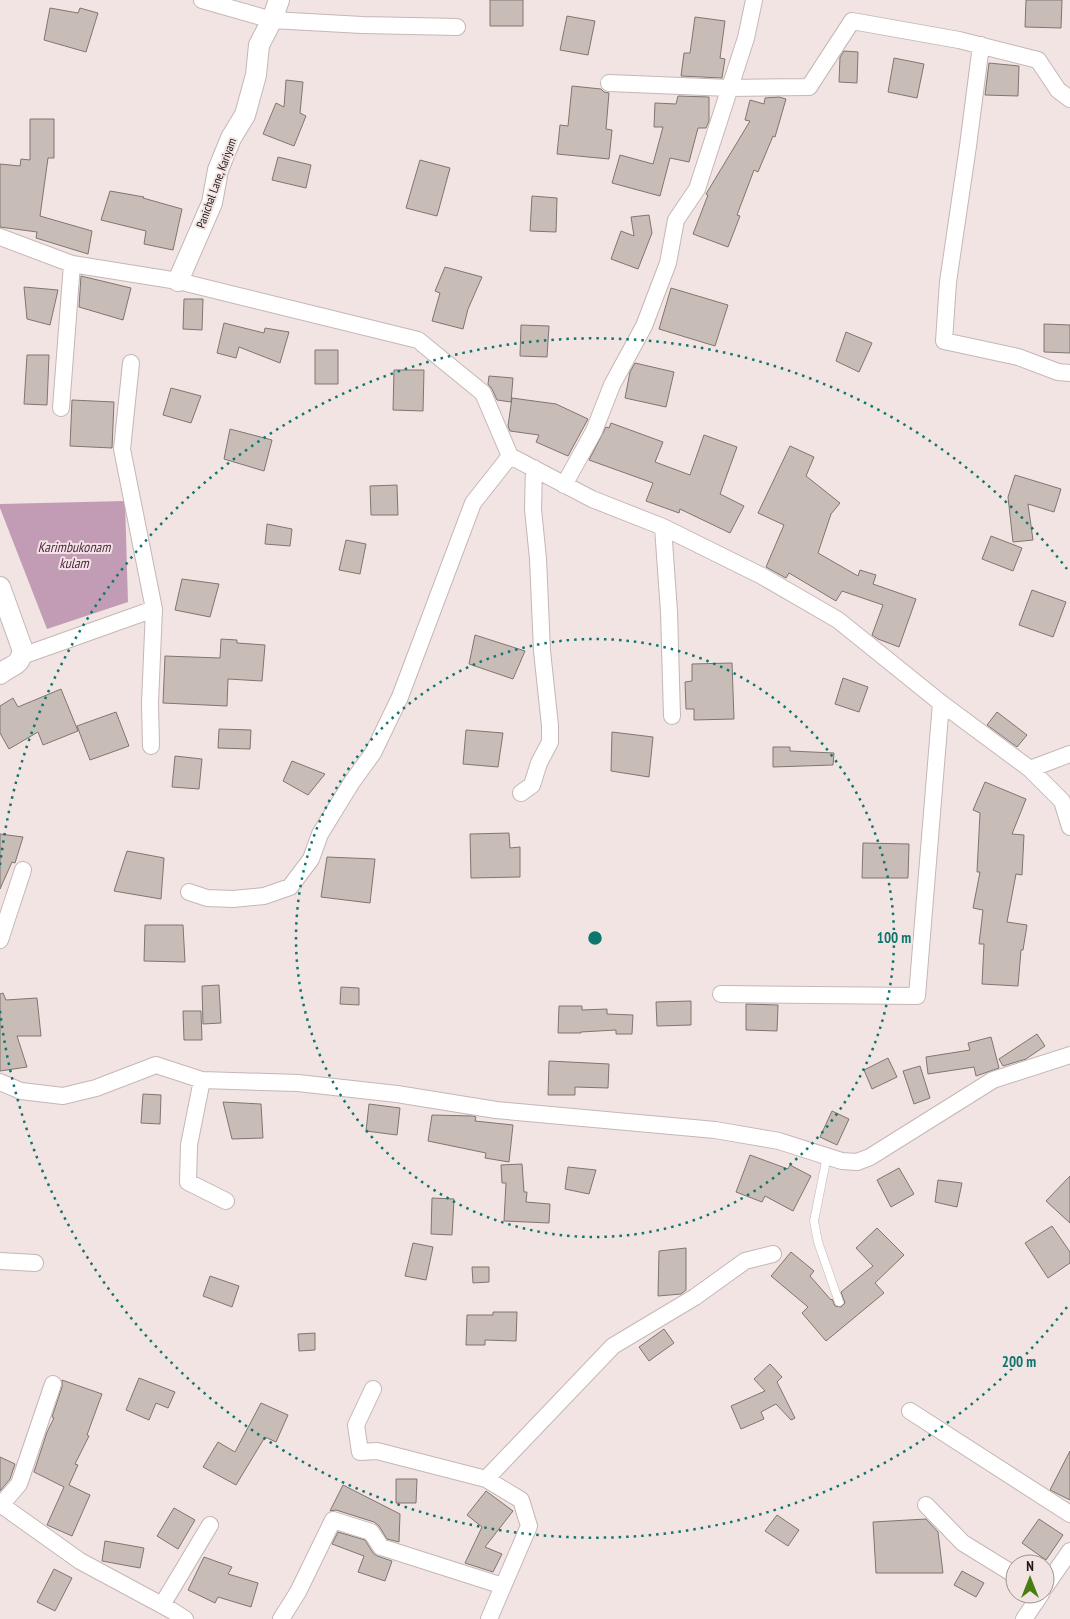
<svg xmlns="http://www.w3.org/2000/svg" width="1070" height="1619" font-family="'PT Sans Narrow',sans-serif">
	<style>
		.water { fill: #c29cb4 }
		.building { fill: #c8bcb6; stroke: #807570 }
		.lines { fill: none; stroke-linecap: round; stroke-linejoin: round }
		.service-casing { stroke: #c5b7b6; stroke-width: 9 }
		.minor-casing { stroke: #c5b7b6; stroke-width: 18 }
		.tertiary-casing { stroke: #c5b7b6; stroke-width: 22 }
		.service { stroke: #fff; stroke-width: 8 }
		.minor { stroke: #fff; stroke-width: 16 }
		.tertiary { stroke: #fff; stroke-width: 20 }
		.ring { fill: none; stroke: #0f766e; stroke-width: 2.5; stroke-dasharray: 2.5 5 }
		.labels { text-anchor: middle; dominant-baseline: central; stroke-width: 4; stroke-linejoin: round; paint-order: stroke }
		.street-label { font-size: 12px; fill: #1d1817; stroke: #f2e4e3 }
		.water-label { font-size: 14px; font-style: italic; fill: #572748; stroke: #f2e4e3 }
		.centre { fill: #0f766e; stroke: #f2e4e3; stroke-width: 2.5 }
		.ring-label { font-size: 15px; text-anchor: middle; font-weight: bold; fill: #0f766e; stroke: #f2e4e3; stroke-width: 4; stroke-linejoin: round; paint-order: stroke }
	</style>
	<rect width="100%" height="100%" fill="#f2e4e3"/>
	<!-- water -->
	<path class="water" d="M125,501L128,602L47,629L0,508V504Z"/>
	<!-- building -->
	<path class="building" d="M490,0H523V26H490Z
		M1026,0H1062L1061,28L1025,27Z
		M50,8L78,13L80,8L98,13L86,52L44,40Z
		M567,16L595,21L588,55L560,50Z
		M695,17L725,21L720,58L725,59L722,78L681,76L684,53H690Z
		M844,51L858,52L857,83L839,82L840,57Z
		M894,58L924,64L917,98L888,92Z
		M989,63L1019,66L1018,96L985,95Z
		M286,80L303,82L300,113L306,116L294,146L263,134L276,103L284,107Z
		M572,86L601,89L604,92L609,93L606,129L612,130L609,159L557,154L560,125L568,126Z
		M678,96L709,97V121L706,128H698L689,162L670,158L660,196L612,183L620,155L653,164L663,127H654L655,103L676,104Z
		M779,97L786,99L775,137L773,136L758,172L754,170L737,215L740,216L728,247L693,234L708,195L706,194L750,121L745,120L750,100L764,104L765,98Z
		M30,119H54V158H48L40,216L92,231L88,254L36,238L37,232L0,227V164L20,166L21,159L30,160Z
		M278,157L311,165L306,188L272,180Z
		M420,160L450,168L437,216L406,208Z
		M110,191L144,197L143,198L182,209L173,250L144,244L146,231L101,220Z
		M532,196L557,198L556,232L530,231Z
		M649,215L652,233L638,269L611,259L621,231L634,236L631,217Z
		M445,267L482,277L468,309L463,329L432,321L440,293L435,291Z
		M81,276L131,288L123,320L79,307Z
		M24,287L58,290L50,325L27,319Z
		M671,288L728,305L715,346L659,329Z
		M184,299H203L202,330L183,329Z
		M224,323L264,333L265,328L289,332L280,363L239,347L236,358L217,353Z
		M1044,324L1070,325V353L1044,352Z
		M521,325L549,326L547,357L520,356Z
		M846,332L872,343L859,372L836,361Z
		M315,350H338V384H315Z
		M27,355H49L47,405L24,404Z
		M635,363L674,372L666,407L625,398L630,372Z
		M394,370H424L423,411L393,410Z
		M489,376L513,378L511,402L497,400L492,389L488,384Z
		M171,388L201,396L191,423L163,415Z
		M512,398L556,404L588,419L568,456L536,442L539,435L510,431L508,426Z
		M72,400L114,402L112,448L70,446Z
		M611,423L663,442L655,462L690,475L704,435L737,447L720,494L744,506L730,533L680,509L679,513L646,501L653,483L589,460L606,427L609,428Z
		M230,429L272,440L264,471L224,459Z
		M790,446L814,457L806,476L840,503L831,514L818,553L858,576L860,570L876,575L873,584L916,599L899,647L878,639L872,635L883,605L842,591L836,601L789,573L786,578L766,567L784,525L758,513Z
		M1015,475L1061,489L1054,512L1028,504L1033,540L1013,542L1008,497Z
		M397,485L398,515H371L370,486Z
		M267,524L292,529L290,546L265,544Z
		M991,536L1022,548L1013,571L982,559Z
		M346,540L366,544L360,574L339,570Z
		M182,579L219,584L210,617L175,610Z
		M1032,590L1066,602L1053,637L1019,625Z
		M475,635L525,651L513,679L469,664Z
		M221,639L237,640V643L265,645L262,681L228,679L227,706L163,703L165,656L220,658Z
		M732,663L734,719L694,720V709H686L685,682L692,681V664Z
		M843,678L868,687L859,712L835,704Z
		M61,689L78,731L43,745L38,732L9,749L0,733V706L13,698L18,707Z
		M116,712L129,746L90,760L77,726Z
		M997,712L1027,735L1017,747L987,725Z
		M219,729L251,730L250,749L218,748Z
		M466,730L503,733L498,767L463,764Z
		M612,732L653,737L649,777L611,771Z
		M773,747H790V751L834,753L833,765L773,767Z
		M175,756L202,759L199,789L172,787Z
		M292,761L325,774L308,795L283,781Z
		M985,782L1026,799L1012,834L1024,835L1022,875L1016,874L1007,922L1027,925L1023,950H1021L1018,986L982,984L984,944H979L983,910L973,908L980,872H977L980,813L973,810Z
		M509,833L510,848L520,847V877L471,878L470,834Z
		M0,834L23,837L15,863L12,862L0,889Z
		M863,843L909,844L908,878H862Z
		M127,851L164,858L161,899L114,891Z
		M327,857L375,859L370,903L321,897Z
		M145,925H183L185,962L144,961Z
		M219,985L221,1023L203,1024L202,986Z
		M341,987L359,988V1005L340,1004Z
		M3,993L6,1000L37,998L41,1036H17L27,1067L0,1071V994Z
		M691,1001V1025L657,1026L656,1002Z
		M746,1004L778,1005L777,1031L746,1030Z
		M559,1006H582V1010L607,1009V1014L633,1015L632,1034H616V1030L581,1032V1033H558Z
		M183,1011H201L202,1040H184Z
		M1037,1034L1045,1046L1026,1059L1003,1066L999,1059Z
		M991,1037L999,1068L976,1076L974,1067L928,1074L926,1057L970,1050L968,1043Z
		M888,1058L897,1077L872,1089L864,1070Z
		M549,1061L609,1064L608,1088L575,1087V1095H548Z
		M920,1066L930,1098L914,1104L903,1071Z
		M143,1094L161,1095L160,1124L141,1123Z
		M223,1102L261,1104L263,1138L232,1139Z
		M369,1104L400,1108L397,1135L366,1131Z
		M832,1111L849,1119L837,1145L820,1137Z
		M432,1115L473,1116L476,1117L475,1121L513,1125L509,1162L485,1158L486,1153L428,1141Z
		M750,1155L788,1169L790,1165L811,1176L793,1211L765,1196L762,1202L736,1192Z
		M522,1164L524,1192H527L526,1202L550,1204L549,1223L504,1221L506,1183H502L501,1165Z
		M568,1167L596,1170L589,1194L565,1189Z
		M899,1168L914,1194L891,1207L877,1180Z
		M1070,1176V1223L1046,1201Z
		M938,1180L962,1183L957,1207L935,1202Z
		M432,1198L454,1199L452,1235L431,1234Z
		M1052,1226L1070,1252V1263L1048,1278L1025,1243Z
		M877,1228L904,1255L875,1283L884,1293L826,1341L802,1313L808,1307L771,1276L791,1252L814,1271L810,1276L831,1300L832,1299L835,1306L841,1307L845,1303L841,1292L873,1266L856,1248Z
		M413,1243L433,1247L426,1280L405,1276Z
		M686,1248V1290L681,1294L658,1296L659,1251Z
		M472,1267H489V1282L473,1283Z
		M210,1276L239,1286L232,1307L203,1296Z
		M493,1312H517L516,1341L485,1340V1345H466L467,1315H493Z
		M664,1329L674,1343L649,1361L639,1347Z
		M315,1333V1350L299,1351L298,1334Z
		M770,1364L782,1377L777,1382L795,1418L791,1420L776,1404L761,1412L764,1419L741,1429L731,1406L765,1391L754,1379Z
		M139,1378L175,1392L168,1408L156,1403L149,1420L126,1410Z
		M62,1380L102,1394L87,1435L89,1436L75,1464L78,1465L69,1485L90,1495L72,1536L47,1525L64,1487L34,1472L47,1432L54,1418L52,1417L62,1387Z
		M261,1403L288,1415L276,1442L265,1437L236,1485L203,1467L218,1442L235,1452Z
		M1070,1451V1500L1050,1490Z
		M0,1457L15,1464L10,1479L0,1491Z
		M396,1479H417L416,1503H396Z
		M343,1485L400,1514L399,1542L387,1539L379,1526L374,1522L336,1510L330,1511Z
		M486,1491L513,1511L485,1547L502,1554L493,1572L465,1563L482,1527L467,1515Z
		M174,1508L195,1520L178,1549L157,1536Z
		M777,1515L799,1530L788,1546L765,1531Z
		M926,1519L938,1532L943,1573H876L873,1522Z
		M1039,1519L1063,1535L1046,1560L1022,1543Z
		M338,1532L365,1540L373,1553L377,1556L392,1561L385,1581L358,1572L364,1556L332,1544Z
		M105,1541L144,1548L140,1568L102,1561Z
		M204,1557L232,1567L228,1574L258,1583L251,1607L218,1597L215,1603L188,1590Z
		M54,1569L72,1578L55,1611L37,1602Z
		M962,1571L984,1583L976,1597L954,1585Z"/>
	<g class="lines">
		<!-- service casing -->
		<g class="service-casing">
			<path id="service" d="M827,1156L814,1221L818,1242L839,1302"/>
		</g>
		<!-- minor casing -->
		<g class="minor-casing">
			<path id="minor" d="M202,0L272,20L362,25L457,27
				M981,45L968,146L948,282L944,341L1018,357L1058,372L1070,373
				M609,83L729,88L809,87L852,21L959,40L1038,60L1058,90L1070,99
				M0,237L72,264L178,281L418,340L483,393L510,456L592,499L663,527L762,576L838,620L941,703L1030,769L1062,801L1070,827
				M131,363L122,449L154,609L150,703L151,746
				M61,408L72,264
				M564,485L594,431L612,385L644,326L668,263L676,220L697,189L746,38L754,0
				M663,527L669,612L672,716
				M22,656L154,609
				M1030,769L1070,754
				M521,793L532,785L539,763L550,742V726L542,651L538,559L533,509L534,468
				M189,892L207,898L233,899L264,896L290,887L311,859L320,834L352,782L373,753L400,697L473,503L510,456
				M0,940L23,870
				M721,994L917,996L941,703
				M202,1080L189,1145L188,1182L226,1201
				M0,1082L21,1091L63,1096L96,1088L156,1065L202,1080L298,1083L397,1094L496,1110L715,1130L779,1141L842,1161L857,1162L870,1157L993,1080L1070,1055
				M0,1261L35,1263
				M373,1389L356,1425L360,1452L377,1451L486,1479
				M910,1411L1070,1514
				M0,1504L80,1561L171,1610L185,1619
				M1,1505L19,1484L53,1384
				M926,1505L963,1543L1015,1575
				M1045,1587L1070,1551
				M162,1605L210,1525
				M281,1619L298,1592L333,1520L371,1532L381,1547L503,1586
				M489,1619L529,1526L521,1500L486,1479L613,1346L695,1297L745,1261L773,1254
				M1024,1619L1041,1594"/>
		</g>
		<!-- tertiary casing -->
		<g class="tertiary-casing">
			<path id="tertiary" d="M178,281L212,203L218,170L231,138L245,115L256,75L259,45L272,20L279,0
				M0,587L22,648C22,667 12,664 0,674"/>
		</g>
		<!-- service -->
		<use href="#service" class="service"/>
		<!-- minor -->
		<use href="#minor" class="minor"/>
		<!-- tertiary -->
		<use href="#tertiary" class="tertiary"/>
	</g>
	<!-- distance rings -->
	<g class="ring">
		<circle cx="595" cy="938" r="299"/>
		<path d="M1067 1307A599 599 0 0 1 0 1011M0 865A599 599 0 0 1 1067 569"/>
	</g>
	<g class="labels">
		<!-- street labels -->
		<g class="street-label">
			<text transform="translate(216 183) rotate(-70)">Panichal Lane, Kariyam</text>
		</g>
		<!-- water labels -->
		<g class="water-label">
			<text x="74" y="547">Karimbukonam<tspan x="74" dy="16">kulam</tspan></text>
		</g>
	</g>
	<circle cx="595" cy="938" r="8" class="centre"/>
	<g class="ring-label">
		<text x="894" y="943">100 m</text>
		<text x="1019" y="1367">200 m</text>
	</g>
	<!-- north arrow -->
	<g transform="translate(1030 1579)"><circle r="24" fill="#f2e4e3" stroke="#9d9291"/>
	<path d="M0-4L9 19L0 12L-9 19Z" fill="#477d11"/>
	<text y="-8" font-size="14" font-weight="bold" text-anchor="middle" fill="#1d1817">N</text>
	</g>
</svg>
